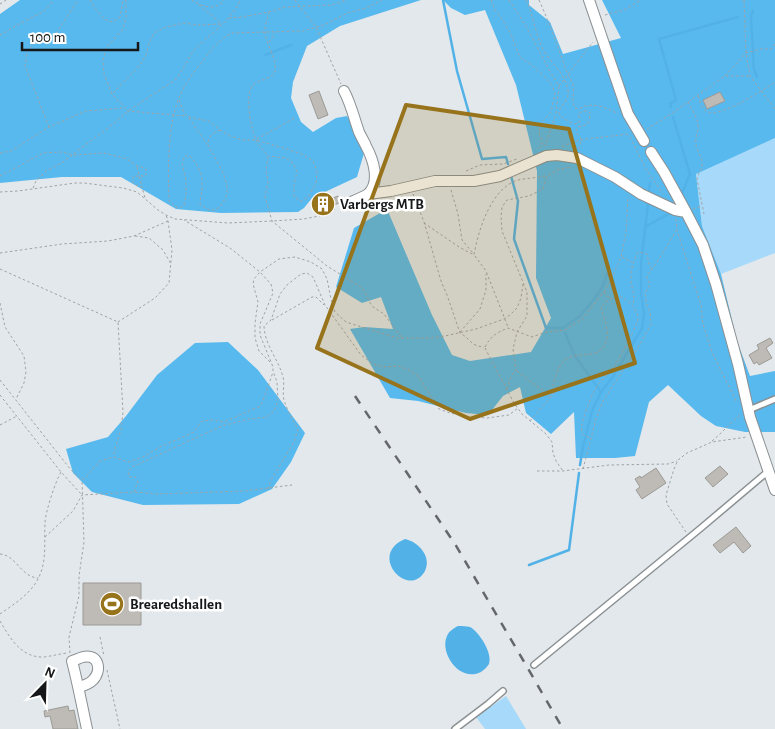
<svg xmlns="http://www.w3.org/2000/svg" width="775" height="729" font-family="'Alegreya Sans',sans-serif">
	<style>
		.green { fill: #a7dafa }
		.forest { fill: #58b9ee }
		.water { fill: #52b2e8 }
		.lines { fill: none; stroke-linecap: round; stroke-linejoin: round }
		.stream { stroke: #52b2e8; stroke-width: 2.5 }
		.building { fill: #bebbb6; stroke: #9c9a95 }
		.service-casing { stroke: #8b9093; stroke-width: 8 }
		.minor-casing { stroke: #8b9093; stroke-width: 12 }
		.path { stroke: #9fa3a6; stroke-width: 1; stroke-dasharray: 2.5 2.5; stroke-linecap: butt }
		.service { stroke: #fff; stroke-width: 5 }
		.minor { stroke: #fff; stroke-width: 10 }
		.rail { stroke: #65686a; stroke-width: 2.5; stroke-dasharray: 9 9; stroke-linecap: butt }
		.marked { fill: #97731c; fill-opacity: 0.2; stroke: #97731c; stroke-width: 4; stroke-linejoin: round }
		.labels { text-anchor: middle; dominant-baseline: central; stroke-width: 5; stroke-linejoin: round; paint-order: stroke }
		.poi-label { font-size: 15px; font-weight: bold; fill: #151718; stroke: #fff; text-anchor: start }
	</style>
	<rect width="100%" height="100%" fill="#e2e8eb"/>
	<!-- green -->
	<path class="green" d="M775,138V253L721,274L702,226L696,173Z
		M506,696L526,729H485L476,717Z"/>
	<!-- forest -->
	<path class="forest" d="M20,0H421L340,26L307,46L293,82L291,98L301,122L313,132L336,118L347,116L355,127L364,153L357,177L312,198L304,208L298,212L221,213L176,209L121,177H62L0,183V14Z
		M443,0H529V5L550,22L563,54L621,38L602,0H775V138L696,174L702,226L721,274L737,341L750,376L775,371V432H745L716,426L701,416L668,385L649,402L635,456L615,458H576L574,412L551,434L526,413L520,387L503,396L488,415L466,413L418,401L390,398L350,329L364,327L393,329L381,297L362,303L336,287L354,228L387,209L432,315L452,355L470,361L531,352L551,318L536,278L537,171L516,85L485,10L465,15L451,8Z
		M228,342L258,370L305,433L291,462L272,489L239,504L143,505L92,492L73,473L66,449L108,437L126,416L157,375L195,343Z"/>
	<!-- water -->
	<path class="water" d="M405,539C419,542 432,557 425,571C409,600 367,555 405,539Z
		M458,626C463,626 466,626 470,627C479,632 493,653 489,664C487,667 484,670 481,672C460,683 439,653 447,636C449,631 454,628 458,626Z"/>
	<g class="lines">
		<!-- stream -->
		<path class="stream" d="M443,0L457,71L482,159L506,157L508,164
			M753,11L751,16L754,69L757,77
			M265,55L291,45
			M671,107L670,104L676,100L659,39L738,17
			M673,117L690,174L682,193
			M511,176L518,201L514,239L546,328H563L580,316L595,298L603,286L607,274
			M649,192L650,183
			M645,227L670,213
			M565,333L575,356L601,392
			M580,465L583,447L592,411L601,392L612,378L642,328L644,314L641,292V263L648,204
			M529,565L569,550L579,473"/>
	</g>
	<!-- building -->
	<path class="building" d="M319,91L328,115L318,119L309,95Z
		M720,92L725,101L707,109L703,100Z
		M338,196L340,201L339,203L318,212L315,201L327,197L328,200Z
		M770,338L773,343L766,348L772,358L759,365L757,362L754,364L749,355L759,349L757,345Z
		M720,466L728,474L713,487L705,478Z
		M656,468L666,483L642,499L636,490L640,487L635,479L640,476L641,478Z
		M736,527L751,546L743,553L734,542L720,553L713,545Z
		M83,583H141V625H83Z
		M68,706L69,711L74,710L78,729H53L50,716L45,717L44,711Z"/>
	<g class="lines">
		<!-- service casing -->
		<g class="service-casing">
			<path id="service" d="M749,410L775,399
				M534,665L701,528L765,474L769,471
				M455,729L488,704L503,691"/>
		</g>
		<!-- minor casing -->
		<g class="minor-casing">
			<path id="minor" d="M589,0L628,114L644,141
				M344,91C351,104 354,118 359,132C361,137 364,141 366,146C373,159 381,182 368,194C362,198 353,201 346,204
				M651,152L664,172L686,212L703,245L716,284L738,364L750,417L775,490
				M368,194L391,191L435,181H474L500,176L546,156L557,155L577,158L615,177L641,194L675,210L686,212
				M79,687C83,686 89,684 93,680C102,671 99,653 83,657C79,658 76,660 72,661C78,684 82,706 87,729"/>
		</g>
		<!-- path -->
		<path class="path" d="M90,0L94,7L104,19L113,22L120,17L123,0
			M126,0V17L123,29L106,48L103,62L104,74L112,94L128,111L186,116
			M192,0C201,6 216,12 224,0
			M295,0L316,27L341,84
			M491,0L495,10L502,19L512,36L516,48L520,57L533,66L547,79L552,85L555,94L551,112L540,124L539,133L542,141V145L538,149
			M509,0L526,26L548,68L559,86L556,114L545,146
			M526,0C534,16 535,35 544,51C552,65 564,71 568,90C571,107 542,111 575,124L579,123V113L583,111H587L590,113C590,124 587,125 578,127L576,131L577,134L580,137L581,140L579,149
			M539,0C549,22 557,44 565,67C567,73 571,79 573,85C575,93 571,100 575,108L578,109C581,108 583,106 586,106C596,103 610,109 618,114
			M744,0L746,53L750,76L775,109
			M0,4L6,0
			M199,5L221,23
			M269,12C268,18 265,24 265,30C264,41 278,60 275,71C272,80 259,79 253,85C244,94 251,129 256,140C259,146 264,151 268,156L266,170L268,182L265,197L272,221L327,266L361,287L365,292L370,303L373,307L384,314L402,338
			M605,15L624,10L641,0
			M229,18L241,17L269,12L285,7L332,5L346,0
			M0,35C8,31 16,25 25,21C37,15 46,12 53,0
			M269,42L275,33
			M726,76H749
			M559,86L593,42
			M113,93L140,65L146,55L149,43L154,33L166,27L184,23L198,25L221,24
			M698,96C700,101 702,110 708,112C722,117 763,90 775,82
			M179,100L184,113L188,117L209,121L220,130L230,136L242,140H256L287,149L304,155L313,161L317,171L316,183L309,196L301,201L294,197V184L297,172L293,163L286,158L269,156
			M688,102C692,110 699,119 698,129C697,134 695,139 696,145C697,151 702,157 702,164C703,169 698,173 697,179L704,214
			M189,118L207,144
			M49,127L25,66L27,52L34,44L55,35L78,0
			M647,129L671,114L725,76L746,53L761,49H771L775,44
			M220,130C214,132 208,136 208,144C208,147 211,151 213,154C220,167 234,188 223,202C221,206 218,209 214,210C208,211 205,207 200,204C203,182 205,173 190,156H185L182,163L186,181V196L184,205L180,208L176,207L169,201C168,171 167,126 179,98C184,85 193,73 202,62C211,50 218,40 232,33L302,31L324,25L347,13L366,8L382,0
			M630,137L646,169L663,194
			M257,139L296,117
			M562,147C578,137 610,137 629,134
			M0,153L11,151L49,127L86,111L124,108
			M137,167L142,187
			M466,171L480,165L503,164L517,159
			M0,176L6,173L43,153L62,152L74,155L104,153L127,159L137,166L145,168L147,172L145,176H134L132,181L136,185L142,187L145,198
			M33,188L36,181L46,171L63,162L117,121L128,111L175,80C182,72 186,62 192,53C207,35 231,22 240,0
			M451,190L458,214L462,240L473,253
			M0,192L18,191L75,183H84L123,188L137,192L158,210L166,215L175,219L228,223L272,221L304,219L319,216L337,208
			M413,194L424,222L441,281L447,295L460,333C471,339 470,346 484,347
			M693,209L701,206
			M676,219L677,230L701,305L703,324L712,352L736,401
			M424,223L459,247L474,255C478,231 491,188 518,180C527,178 537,178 545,176
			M135,236L149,238L163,250L171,264
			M0,253L62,244L108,241L134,236L168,221
			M475,256L486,271L508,327
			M622,257L632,262
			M0,269L118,322L123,412L121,429L113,456
			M604,292L609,298
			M0,303L5,327L24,356L26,372L24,383L16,399
			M633,303C636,295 631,288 631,279C631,269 633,261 638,252L647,254L649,264L652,269
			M272,320L312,297H316L324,305
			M118,322L155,298L169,283L172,250L168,221L166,215
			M460,332L480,309L486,290V274
			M485,347C491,336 496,333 508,328L532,337L546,332L565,330L582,319L604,292L611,280L621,257L626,232L628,196
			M485,348L514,403L522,414L546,434L552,442L553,453L556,461L563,471
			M270,362L259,351L255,338V323L258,302L253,284L254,279L260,272L279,259L295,257L311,262L322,269L327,279L331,299L335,312L346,322L397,338H430L445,336L476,329L504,319L510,315L517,308L521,298L523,284
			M517,371L551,397
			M0,380L71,470L82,480L87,476L100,461L113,457L129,462L143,457L160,447L194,432L202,421L212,420L224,422L260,406L263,401L273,372
			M507,389L511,376L516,370L513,349L517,332L527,316V292L502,231L501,217L502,207L507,200L529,196L543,189L547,176L559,169L572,167
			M0,395L61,472L82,495
			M530,421L556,391L553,385C555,379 558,367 562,363C573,348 598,363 606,342C607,338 608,333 607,330C606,322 603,315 601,307L609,299L622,297C629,302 637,308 638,318C638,324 620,357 616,364C610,372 602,379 596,388C592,394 579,425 582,432C583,436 588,437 591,438
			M0,425L17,416
			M712,441C722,433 730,423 740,415
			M583,469L596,419L603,401L639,346L651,324L650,312L647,306L645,293L650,285L647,277L648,274L656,264L676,231
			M537,471H563L609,465L668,464L677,461
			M268,489L271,480L294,442L298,429C293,420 287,410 284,400C282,393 285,384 283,377C278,358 265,346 264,326L271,320L280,294L287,285L301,274L307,273L313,277L325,305L361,355L373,364L383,367L399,366L409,370L419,377L439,409L450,413L470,417L487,418L509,415L518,408
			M135,492V488L138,483L137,479L135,477H129L128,471L132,467L222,426L249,419L267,417L274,411L278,400L277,382L273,371V367L260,335V324L273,293L271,284L260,272L230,248L184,220
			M686,532L667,504L666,495L674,469L678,460L687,453L712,442L747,437
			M45,537L73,511L82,495L135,492L157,494L244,491L292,485
			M0,554C16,555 21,577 38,578
			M0,614C14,604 31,594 39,577C47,560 44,542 45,523C45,513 56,480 61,472
			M0,621C10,638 21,658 44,657C52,656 59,654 67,653
			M100,637L104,656
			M70,653L69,637L79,596V576L84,542L82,480
			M107,670L120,729"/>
		<!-- service -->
		<use href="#service" class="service"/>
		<!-- minor -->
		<use href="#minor" class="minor"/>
		<!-- rail -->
		<path class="rail" d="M355,396L455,544L523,660L563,729"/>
	</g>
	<!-- marked area -->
	<path class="marked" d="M406,105L569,129L635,363L470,419L317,348Z"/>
	<!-- icons -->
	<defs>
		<g id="building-disc" transform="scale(1.25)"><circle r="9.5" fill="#97731c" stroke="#fff"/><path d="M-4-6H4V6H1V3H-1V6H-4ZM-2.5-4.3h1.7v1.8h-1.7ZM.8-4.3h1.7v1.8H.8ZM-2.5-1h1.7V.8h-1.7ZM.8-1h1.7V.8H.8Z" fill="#fff"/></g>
		<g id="stadium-disc" transform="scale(1.25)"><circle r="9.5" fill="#97731c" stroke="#fff"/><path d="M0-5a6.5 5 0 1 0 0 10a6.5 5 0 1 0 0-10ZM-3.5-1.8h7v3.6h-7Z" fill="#fff"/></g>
	</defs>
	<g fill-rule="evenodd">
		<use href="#building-disc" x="323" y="204"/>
		<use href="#stadium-disc" x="112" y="604"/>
	</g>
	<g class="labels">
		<!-- poi labels -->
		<g class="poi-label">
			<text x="340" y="204">Varbergs MTB</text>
			<text x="130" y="604">Brearedshallen</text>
		</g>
	</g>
	<!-- north arrow -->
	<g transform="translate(45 684) rotate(23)" stroke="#ffffff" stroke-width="4" paint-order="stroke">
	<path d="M0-4L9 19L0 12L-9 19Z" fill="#151718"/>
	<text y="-8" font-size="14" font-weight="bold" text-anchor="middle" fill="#151718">N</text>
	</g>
	<!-- scale -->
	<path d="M22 42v8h116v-8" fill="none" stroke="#151718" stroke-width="2.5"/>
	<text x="30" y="42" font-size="15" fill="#151718" stroke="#ffffff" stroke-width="4" paint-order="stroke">100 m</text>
</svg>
